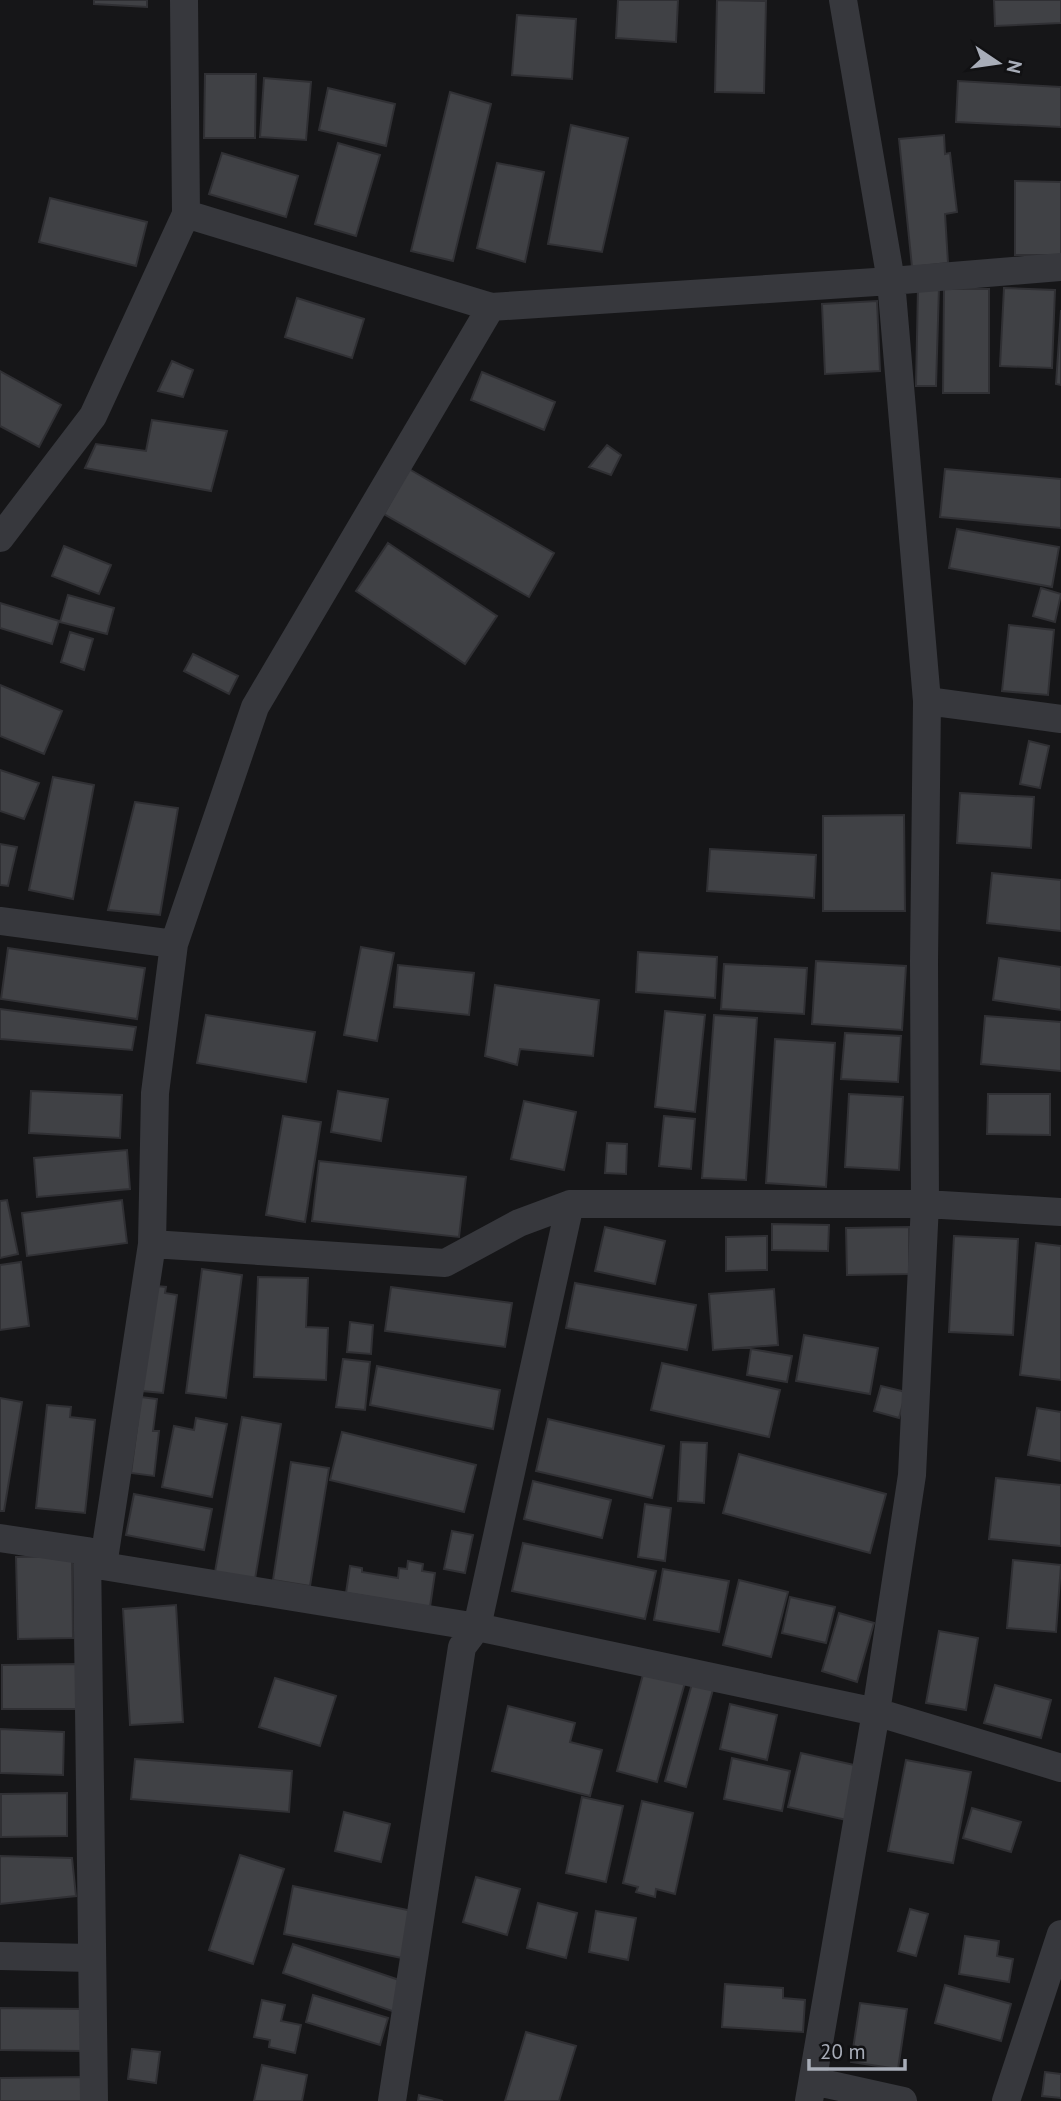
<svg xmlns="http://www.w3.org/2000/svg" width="1061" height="2101" font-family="'PT Sans',sans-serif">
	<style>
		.building { fill: #404145; stroke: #303034; stroke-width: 2 }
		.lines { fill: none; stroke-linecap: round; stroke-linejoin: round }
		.minor { stroke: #37383d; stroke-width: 28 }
	</style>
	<rect width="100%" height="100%" fill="#161618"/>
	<!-- building -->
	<path class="building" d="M94,0H147V7L94,4Z
		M618,0H678L676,42L616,38Z
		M717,0L766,1L764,93L715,92Z
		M994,0H1061V23L995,26Z
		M517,15L576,19L572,79L512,75Z
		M205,74H256L255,138H204Z
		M264,78L311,82L306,140L260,137Z
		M958,81L1061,87V127L956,122Z
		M328,88L395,104L386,146L319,130Z
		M450,92L491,104L453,261L411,251Z
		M571,125L628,138L602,252L548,244Z
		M944,135L945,154L950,153L957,212L945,214L948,263L912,267L899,139Z
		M338,143L380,155L356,236L315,224Z
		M222,153L298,176L286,217L209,194Z
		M497,163L544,172L525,262L477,248Z
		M1015,181L1061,182V255H1015Z
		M50,198L147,222L136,266L39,242Z
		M918,287H939L936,386H916Z
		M1004,288L1055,290L1052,368L1000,366Z
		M944,289H989V393H943Z
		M297,298L364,319L352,358L285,337Z
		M877,301L880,371L825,374L822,304Z
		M1061,310V385L1056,384Z
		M172,361L193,370L183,397L158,391Z
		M0,371L61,405L39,447L0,426Z
		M482,372L555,402L544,430L471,400Z
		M152,420L227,431L211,491L85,468L96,444L146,451Z
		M607,445L621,455L611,475L589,467Z
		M409,469L554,553L529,597L384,514Z
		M945,469L1061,479V528L940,517Z
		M957,529L1059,547L1052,587L949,568Z
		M388,543L497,616L465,664L356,591Z
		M64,546L111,565L99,594L52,576Z
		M1041,588L1061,594L1055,622L1033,616Z
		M68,595L114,608L107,634L60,622Z
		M0,603L59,621L52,644L0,628Z
		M1009,625L1054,630L1048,695L1002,691Z
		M70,632L93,639L84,670L61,662Z
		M193,654L238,676L229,694L184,671Z
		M0,685L62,711L44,754L0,736Z
		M1029,741L1049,746L1040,788L1020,784Z
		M0,770L39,783L24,819L0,811Z
		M53,777L94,785L73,899L29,890Z
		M960,793L1034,797L1031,848L957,843Z
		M135,802L178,808L160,915L108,910Z
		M904,815L905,911H823V816Z
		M0,844L17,847L8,886L0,885Z
		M710,849L816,855L814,898L707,891Z
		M992,873L1061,880V931L987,923Z
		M361,947L394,953L377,1041L344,1035Z
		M8,948L145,968L137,1019L1,999Z
		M638,952L717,957L715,998L636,992Z
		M999,958L1061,967V1010L993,1000Z
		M816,961L906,966L902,1030L812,1024Z
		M724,964L807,968L804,1014L721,1009Z
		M398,965L474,973L469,1015L394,1007Z
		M495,985L599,1000L593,1056L520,1049L517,1065L485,1056Z
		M0,1009L136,1027L132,1050L0,1039Z
		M665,1011L705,1015L695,1112L655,1107Z
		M206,1015L315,1032L306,1082L197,1063Z
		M714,1015L757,1018L746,1180L702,1178Z
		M985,1016L1061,1022V1071L981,1064Z
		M845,1033L901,1036L898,1082L841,1079Z
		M775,1039L835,1043L826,1187L766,1183Z
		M31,1091L122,1095L120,1138L29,1133Z
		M338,1091L388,1099L381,1141L331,1132Z
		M849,1094L903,1097L899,1170L845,1167Z
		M988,1094H1050V1135L987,1134Z
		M524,1101L576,1112L564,1170L511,1159Z
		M283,1116L321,1122L305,1222L266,1215Z
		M664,1116L695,1119L691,1169L659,1166Z
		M607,1143L627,1144L626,1174L605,1173Z
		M127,1150L130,1189L37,1197L34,1158Z
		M319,1161L466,1177L459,1237L312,1221Z
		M7,1200L18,1254L0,1258V1201Z
		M122,1200L127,1243L27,1256L22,1213Z
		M772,1224L829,1225L828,1251L772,1250Z
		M605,1227L665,1241L655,1284L595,1271Z
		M909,1227V1274L847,1275L846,1228Z
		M767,1236V1270L726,1271V1237Z
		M954,1236L1018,1239L1013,1335L949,1332Z
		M1036,1243L1061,1246V1380L1020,1375Z
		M21,1262L29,1326L0,1330V1265Z
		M202,1269L242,1275L226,1398L186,1393Z
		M258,1277L308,1278L306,1327L328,1328L326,1380L254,1377Z
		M575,1283L696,1305L687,1350L566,1328Z
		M156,1286L166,1287L165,1293L177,1295L163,1393L142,1391Z
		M391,1287L512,1303L505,1347L385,1331Z
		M774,1289L778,1345L713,1350L709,1294Z
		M350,1322L373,1325L371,1354L347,1352Z
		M804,1335L878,1348L870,1394L796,1381Z
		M751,1349L792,1356L787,1382L747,1375Z
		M343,1359L370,1362L365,1410L336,1407Z
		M662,1363L780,1390L769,1437L651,1410Z
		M377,1366L500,1390L493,1429L370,1405Z
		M881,1386L906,1392L899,1418L874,1411Z
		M141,1397L157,1399L153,1431H159L154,1476L131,1473Z
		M0,1398L22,1402L4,1511H0Z
		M47,1405L71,1407L70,1417L95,1420L85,1513L36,1508Z
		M1037,1408L1061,1412V1461L1028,1455Z
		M242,1417L281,1424L255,1579L215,1572Z
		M196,1418L227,1424L212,1497L162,1487L174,1426L194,1430Z
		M548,1419L664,1446L652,1498L536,1471Z
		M342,1432L476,1465L464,1512L330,1480Z
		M681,1442L707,1443L704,1503L678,1501Z
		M739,1454L886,1494L870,1553L723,1513Z
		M291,1462L329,1468L310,1586L273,1580Z
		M996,1478L1061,1485V1546L989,1539Z
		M533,1481L611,1500L602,1538L524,1519Z
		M134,1494L212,1509L204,1550L126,1535Z
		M645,1504L671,1508L665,1561L638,1557Z
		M452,1531L473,1535L465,1573L444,1569Z
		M523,1543L656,1571L645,1619L512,1591Z
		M72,1556L73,1638L18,1639L16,1557Z
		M1013,1560L1061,1565L1056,1632L1007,1628Z
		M408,1561L423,1564L422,1571L435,1573L430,1607L346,1593L350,1566L362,1568V1572L398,1578L399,1568L407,1569Z
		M663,1569L729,1581L719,1632L654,1620Z
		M739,1580L788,1592L771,1657L723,1645Z
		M790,1597L835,1607L826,1643L782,1633Z
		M176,1605L183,1722L130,1725L123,1609Z
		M839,1613L874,1623L857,1682L822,1671Z
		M939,1631L978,1638L966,1710L926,1703Z
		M76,1664V1709H2V1665Z
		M645,1667L686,1679L657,1782L617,1771Z
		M275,1678L336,1696L320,1746L259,1727Z
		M693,1680L714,1686L686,1787L665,1781Z
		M995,1685L1051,1700L1041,1738L984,1723Z
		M730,1704L777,1715L767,1760L720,1749Z
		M508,1706L575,1723L570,1742L602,1750L590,1796L492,1771Z
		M0,1729L64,1732L63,1775L0,1773Z
		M801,1753L863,1767L851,1821L788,1807Z
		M732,1758L790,1771L782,1811L724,1799Z
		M135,1759L292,1771L289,1812L131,1799Z
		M906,1760L971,1772L953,1863L888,1851Z
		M67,1793V1836L1,1837V1794Z
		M582,1797L623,1806L606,1882L566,1873Z
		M642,1801L693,1813L675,1894L656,1889L655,1897L636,1892L638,1887L623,1883Z
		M972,1808L1021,1822L1011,1852L963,1838Z
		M344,1812L390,1824L381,1862L335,1851Z
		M240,1855L284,1869L253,1964L209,1950Z
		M0,1856L72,1858L76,1896L0,1904Z
		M476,1877L520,1889L507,1935L463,1922Z
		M293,1886L417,1912L407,1959L284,1934Z
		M538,1903L577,1913L566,1958L527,1948Z
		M910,1909L928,1914L916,1956L898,1951Z
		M596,1911L636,1918L628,1960L589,1952Z
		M965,1936L999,1941L997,1956L1013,1959L1009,1982L959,1974Z
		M293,1944L405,1982L395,2012L283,1973Z
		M725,1984L783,1988V1998L805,2000L803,2032L722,2027Z
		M945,1985L1011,2004L1001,2041L935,2023Z
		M313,1995L388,2018L380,2045L306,2022Z
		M262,2000L285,2005L281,2021L301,2025L295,2053L269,2047L270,2040L254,2037Z
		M860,2003L907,2009L898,2069L851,2062Z
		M0,2008L85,2009L84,2051L0,2050Z
		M526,2032L576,2046L559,2101H505Z
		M132,2049L160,2052L156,2083L128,2079Z
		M262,2065L307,2075L302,2101H254Z
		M1045,2072L1061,2074V2098L1042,2096Z
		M86,2077V2101H0V2078Z
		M419,2095L443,2101H418Z"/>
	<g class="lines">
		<!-- minor -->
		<path class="minor" d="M186,214L491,307L891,281L1061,267
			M0,538L93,416L186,214L184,0
			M927,701L1061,719
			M0,921L174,944
			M152,1244L445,1263L519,1223L570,1204H925L1061,1212
			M0,1538L87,1551L98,1554L103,1566L477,1627L876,1712L1061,1768
			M87,1551L94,2101
			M103,1566L152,1244L155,1093L174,944L255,707L491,307
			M0,1956L91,1958
			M813,2081L903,2101
			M392,2101L462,1647L477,1627L570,1204
			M809,2101L876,1712L912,1475L925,1204L924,961L927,701L891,281L843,0
			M1006,2101L1061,1934"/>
	</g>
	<!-- north arrow -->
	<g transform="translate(998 63) rotate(103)" stroke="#111113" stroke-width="5" paint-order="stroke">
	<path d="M0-5L12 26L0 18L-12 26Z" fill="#a8adb8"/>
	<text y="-10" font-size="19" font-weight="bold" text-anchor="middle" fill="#a8adb8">N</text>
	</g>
	<!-- scale -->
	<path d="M809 2059v10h96v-10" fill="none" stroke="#a8adb8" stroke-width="3.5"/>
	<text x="820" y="2059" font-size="21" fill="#a8adb8" stroke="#111113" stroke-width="5" paint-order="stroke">20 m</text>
</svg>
